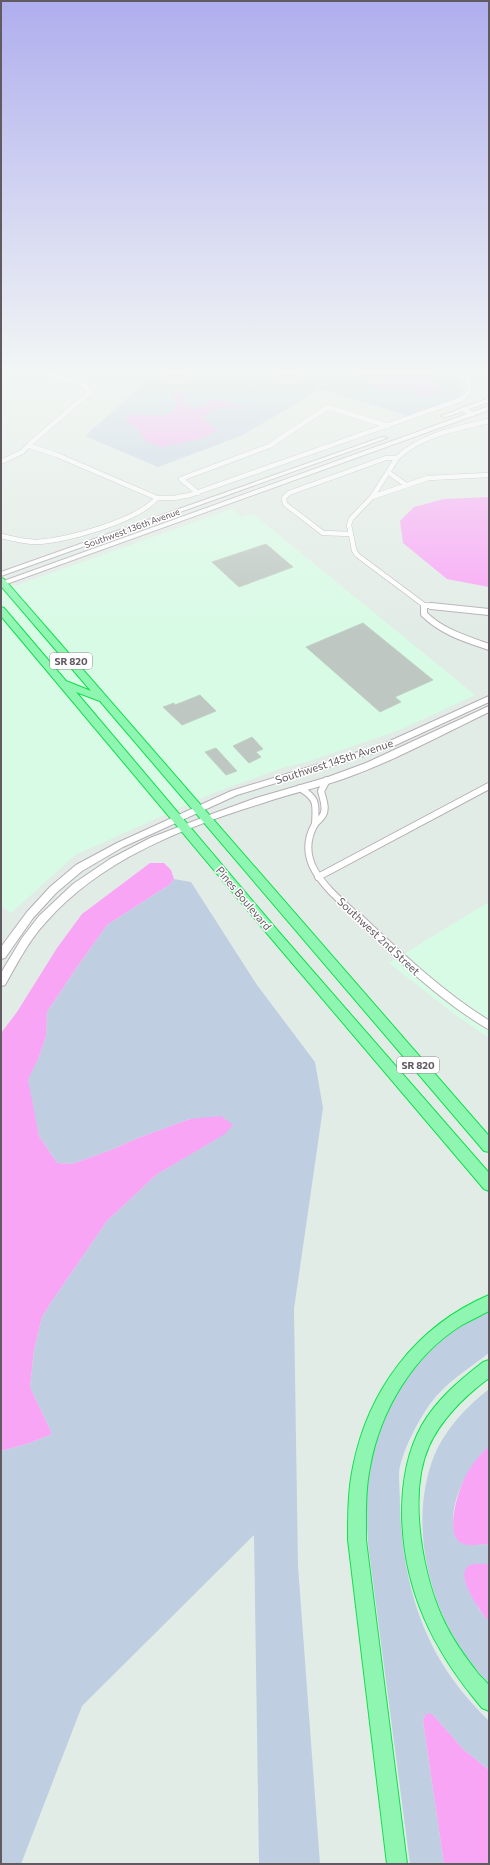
<svg xmlns="http://www.w3.org/2000/svg" width="490" height="1865" font-family="Commissioner,sans-serif">
	<style>
		.commercial { fill: #d8fbe5 }
		.green { fill: #c0cee2 }
		.water { fill: #f9a5f6 }
		.building { fill: #bec7c2; stroke: #c1d0c5 }
		.lines { fill: none; stroke-linecap: round; stroke-linejoin: round }
		.street-far2-casing { stroke: #b7afb5; stroke-width: 5.5 }
		.street-far1-casing { stroke: #b7afb5; stroke-width: 8 }
		.street-casing { stroke: #b7afb5; stroke-width: 10 }
		.secondary-casing { stroke: #b6aeb5; stroke-width: 2 }
		.highway-casing { stroke: #0ee04a; stroke-width: 2 }
		.street-far2 { stroke: #fff; stroke-width: 4.5 }
		.street-far1 { stroke: #fff; stroke-width: 6 }
		.street { stroke: #fff; stroke-width: 8 }
		.secondary { fill: #fff; fill-rule: evenodd }
		.highway { fill: #8ff6b2; fill-rule: evenodd }
		.labels { text-anchor: middle; dominant-baseline: central; stroke-width: 3; stroke-linejoin: round; paint-order: stroke }
		.far-street-label { font-size: 9px; fill: #625a61; stroke: #fff }
		.shield { fill: #fff; stroke: #918c90; stroke-width: 1 }
		.shield-label { font-size: 10px; font-weight: bold; fill: #625a61 }
		.street-label { font-size: 11px; fill: #625a61; stroke: #fff }
	</style>
	<rect width="100%" height="100%" fill="#e2ece6"/>
	<!-- commercial -->
	<path class="commercial" d="M232,509L242,517L252,513L475,695L400,730L306,762L282,768L213,793L75,855L11,913L1,906V591Z
		M489,902V1038L457,1016L389,963Z"/>
	<!-- green -->
	<path class="green" d="M117,371H446L461,382L464,391L456,400L409,416L320,389L243,435L158,467L85,436L144,383L143,380Z
		M174,879L191,882L257,985L315,1062L323,1108L294,1309L298,1566L320,1864H259L254,1535L82,1706L21,1864H1V1451L30,1443L52,1434L30,1387L34,1350L42,1317L52,1301L107,1221L156,1175L224,1134L190,1119L138,1138L111,1150L72,1164L57,1163L39,1136L29,1094L28,1079L39,1057L46,1036L47,1012L77,967L107,925L169,885Z
		M489,1311V1353C468,1369 445,1383 430,1404C418,1421 401,1453 399,1473C399,1484 400,1496 400,1507C402,1561 413,1615 442,1663C455,1685 471,1703 489,1721V1770L464,1750L433,1715H425L423,1721L444,1864H410L368,1544L365,1489L375,1443L388,1405L411,1370L434,1345L462,1324Z
		M489,1389V1446C467,1468 445,1507 456,1538L468,1545L489,1544V1564L470,1565L467,1586L479,1609L489,1622V1683C433,1629 405,1530 434,1456C445,1429 466,1407 489,1389Z"/>
	<!-- water -->
	<path class="water" d="M164,371H192C185,381 179,382 168,379Z
		M281,371H317L285,380L279,378Z
		M349,371H431L435,374L430,382L437,389L434,394C417,398 421,393 408,388C405,387 401,389 398,389C385,391 372,391 366,378Z
		M177,392L184,394L183,401L187,407L198,408L206,406L211,400H219L247,408C243,409 239,408 235,407C223,405 213,409 204,416L205,421L217,430L216,431L204,438L162,447L145,441L138,428L125,422L128,416C143,410 169,425 176,405L173,393Z
		M489,497V587L447,579L403,543L400,521L414,507L444,499Z
		M150,863H164L171,870L174,879L169,885L107,925L77,967L47,1012L46,1036L39,1057L28,1080L39,1136L57,1163L72,1164L111,1150L138,1138L190,1119L221,1116L233,1125L225,1134L156,1175L107,1221L52,1301L42,1317L34,1350L30,1387L52,1434L30,1443L1,1451V1033L17,1012L57,948L82,914Z
		M489,1446V1544C481,1544 469,1547 461,1543C444,1533 459,1489 466,1475C472,1465 480,1454 489,1446Z
		M489,1564V1622C482,1613 452,1574 470,1565C475,1563 484,1564 489,1564Z
		M429,1713L433,1715L464,1750L489,1770V1864H444L423,1721L425,1715Z"/>
	<!-- building -->
	<path class="building" d="M266,544L293,567L239,587L212,562Z
		M363,623L433,680L395,697L401,702L380,712L306,647Z
		M200,695L216,711L182,725L163,707L174,703L175,705Z
		M252,737L263,749L256,752L261,757L249,763L233,746Z
		M216,748L237,771L226,775L205,752Z"/>
	<g class="lines">
		<!-- street-far2 casing -->
		<g class="street-far2-casing">
			<path id="street-far2" d="M1,374L10,371
				M464,409L472,414
				M30,446L57,455L157,498
				M1,462L22,452L32,442L90,392L84,385L42,371
				M388,472L406,485
				M198,493L181,479L269,446L328,407L388,426
				M372,497L397,458
				M351,534L349,525L351,519L372,497L428,478L489,475
				M1,536C13,539 25,542 37,542C68,540 137,521 157,498H174L190,495L462,399C472,390 470,382 465,371
				M424,605L357,555L354,550L351,534L323,533L285,504L284,498L289,493L386,458H397C420,435 459,428 489,421
				M424,605V607
				M424,605L440,607"/>
		</g>
		<!-- street-far1 casing -->
		<g class="street-far1-casing">
			<path id="street-far1" d="M424,606V614C442,632 466,639 489,647
				M431,606L489,612
				M327,780L321,791C323,799 327,808 323,815C321,819 317,821 315,824C292,864 333,893 358,917
				M300,788C318,799 316,804 315,824
				M318,877L489,786"/>
		</g>
		<!-- street casing -->
		<g class="street-casing">
			<path id="street" d="M357,916C396,953 443,998 489,1025"/>
		</g>
		<!-- secondary casing -->
		<g class="secondary-casing">
			<path id="secondary" d="M489,398V402L446,417L441,416Z
				M489,406V410L1,586V582Z
				M382,437L387,438L1,576V572Z
				M489,696V702L387,749L237,795L123,847L82,871L56,893L33,918L5,958L1,959V947L27,912L50,887L76,865L117,843L231,791L381,745Z
				M489,706V712C441,735 394,761 343,779C317,788 289,794 263,803C185,827 101,859 46,922C29,940 17,964 5,985L1,986V973L22,938L39,916L73,884L110,859L150,838L212,814L256,798L328,777L366,763Z"/>
		</g>
		<!-- highway casing -->
		<g class="highway-casing">
			<path id="highway" d="M1,578L4,579L489,1136V1152L484,1151L100,701L76,692L278,931L489,1173V1191L484,1189L270,937L1,616V607L4,608L66,681L91,691L1,586Z
				M489,1295V1311C480,1316 471,1320 462,1325C413,1355 380,1411 370,1467C365,1491 366,1516 366,1540L407,1864H387L348,1540C348,1515 348,1491 353,1467C368,1390 416,1326 489,1295Z
				M489,1360V1378C465,1396 442,1418 429,1446C407,1495 423,1581 447,1627C455,1643 466,1658 477,1672C480,1677 487,1681 489,1686C490,1692 489,1704 489,1711L482,1708C433,1650 403,1590 402,1513C402,1482 407,1452 422,1425C437,1399 460,1380 483,1362Z"/>
		</g>
		<!-- street-far2 -->
		<use href="#street-far2" class="street-far2"/>
		<!-- street-far1 -->
		<use href="#street-far1" class="street-far1"/>
		<!-- street -->
		<use href="#street" class="street"/>
		<!-- secondary -->
		<use href="#secondary" class="secondary"/>
		<!-- highway -->
		<use href="#highway" class="highway"/>
	</g>
	<!-- sky -->
	<linearGradient id="sky" x2="0" y2="1"><stop stop-color="#afaeee"/><stop offset="0.59" stop-color="#f2f6f4"/><stop offset="1" stop-color="#f2f6f4" stop-opacity="0"/></linearGradient>
	<rect width="490" height="632" fill="url(#sky)"/>
	<g class="labels">
		<!-- far-street labels -->
		<g class="far-street-label">
			<text transform="translate(132 528) rotate(-20)">Southwest 136th Avenue</text>
		</g>
		<!-- shield labels -->
		<g class="shield">
			<rect x="50" y="653" width="42" height="16" rx="3"/>
			<rect x="397" y="1057" width="42" height="16" rx="3"/>
		</g>
		<g class="shield-label">
			<text x="71" y="661">SR 820</text>
			<text x="418" y="1065">SR 820</text>
		</g>
		<!-- street labels -->
		<g class="street-label">
			<text transform="translate(334 761) rotate(-18)">Southwest 145th Avenue</text>
			<text transform="translate(244 898) rotate(50)">Pines Boulevard</text>
			<text transform="translate(379 936) rotate(43)">Southwest 2nd Street</text>
		</g>
	</g>
	<!-- border -->
	<rect width="490" height="1865" fill="none" stroke="#625a61" stroke-width="4"/>
</svg>
